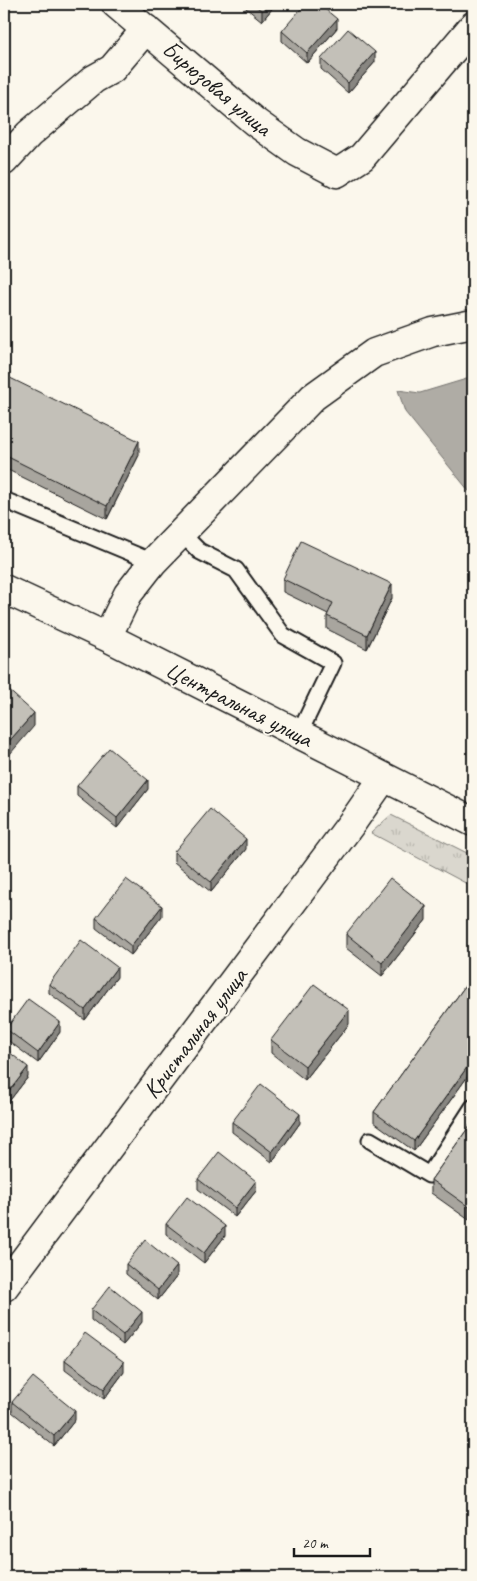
<svg xmlns="http://www.w3.org/2000/svg" width="477" height="1581" font-family="Caveat,sans-serif">
	<style>
		.grass { fill: url(#grass-tufts); stroke: #7b7a75 }
		.water { fill: #afaca5; stroke: #74726e }
		.lines { fill: none; stroke-linecap: round; stroke-linejoin: round }
		.service-casing { stroke: #1c1c1c; stroke-width: 19 }
		.minor-casing { stroke: #1c1c1c; stroke-width: 31 }
		.service { stroke: #fbf7ec; stroke-width: 15 }
		.minor { stroke: #fbf7ec; stroke-width: 28 }
		.wall { fill: #a8a59e; stroke: #1c1c1c }
		.shaded-wall { fill: #888681; stroke: #1c1c1c }
		.building { fill: #c3c0b8; stroke: #1c1c1c }
		.labels { text-anchor: middle; dominant-baseline: central; stroke-width: 4; stroke-linejoin: round; paint-order: stroke }
		.street-label { font-size: 24px; fill: #1c1c1c; stroke: #fbf7ec }
	</style>
	<defs>
		<pattern id="grass-tufts" width="24" height="20" patternUnits="userSpaceOnUse" patternTransform="scale(1.25)"><rect width="24" height="20" fill="#dad7ce"/><path d="M3 7l-1-3M5 7V3M7 7l1-3M15 17l-1-3M17 17v-4M19 17l1-3" fill="none" stroke="#bab8b0"/></pattern>
	</defs>
	<rect width="100%" height="100%" fill="#fbf7ec"/>
	<filter id="ink" filterUnits="userSpaceOnUse"><feTurbulence type="fractalNoise" baseFrequency=".02" numOctaves="2"/><feDisplacementMap in="SourceGraphic" scale="10" xChannelSelector="R" yChannelSelector="G"/><feConvolveMatrix kernelMatrix="1 2 1 2 8 2 1 2 1" color-interpolation-filters="sRGB"/></filter>
	<g filter="url(#ink)">
		<!-- grass -->
		<path class="grass" d="M391,815L473,856V887L371,833Z"/>
		<!-- water -->
		<path class="water" d="M473,377V496L405,412L398,390L420,393Z"/>
		<g class="lines">
			<!-- service casing -->
			<g class="service-casing">
				<path id="service" d="M4,500L153,562
					M181,533L199,551L236,570L283,635L333,663L299,734
					M370,1140L429,1175L473,1107"/>
			</g>
			<!-- minor casing -->
			<g class="minor-casing">
				<path id="minor" d="M116,4L255,122L297,152L337,173L362,157L473,26
					M4,161L29,134L94,79L112,69L146,29
					M4,589L107,637L473,822
					M107,637L128,594L153,562L313,397L374,353L433,332L473,324
					M4,1287L354,820L384,777"/>
			</g>
			<!-- service -->
			<use href="#service" class="service"/>
			<!-- minor -->
			<use href="#minor" class="minor"/>
		</g>
		<!-- wall -->
		<path class="wall" d="M241,4H276L262,21Z
			M337,28L307,63L282,41V31Z
			M321,59L375,62L348,93L321,69Z
			M4,375L139,455L107,519L4,468Z
			M283,579L392,598L367,649L327,629V616L328,614L283,592Z
			M77,786L148,789L117,828L77,796Z
			M246,849L211,892L174,862V852Z
			M162,916L131,955L96,928V918Z
			M426,920L382,976L346,948V934Z
			M473,975V1069L414,1151L374,1122V1112Z
			M117,977L85,1020L49,993V984Z
			M349,1024L305,1080L271,1053V1040Z
			M6,1029L60,1032L38,1063L6,1039Z
			M4,1048L28,1077L7,1104L4,1101Z
			M473,1121V1215L469,1220L431,1193V1180Z
			M232,1122L300,1123L272,1162L232,1132Z
			M198,1179L256,1191L235,1217L198,1189Z
			M166,1224L225,1236L204,1263L166,1234Z
			M126,1264L177,1276L158,1300L126,1274Z
			M91,1310L142,1322L123,1345L91,1320Z
			M65,1360L124,1372L104,1399L65,1370Z
			M12,1402L75,1420L54,1446L12,1412Z"/>
		<!-- shaded-wall -->
		<path class="shaded-wall" d="M268,4H276L262,21V11Z
			M337,19V28L307,63V53Z
			M375,52V62L348,93V83Z
			M139,441V455L107,519V506Z
			M392,584V598L367,649V635Z
			M34,713V726L4,761V747Z
			M148,780V789L117,828V818Z
			M246,839V849L211,892V882Z
			M162,906V916L131,955V946Z
			M426,906V920L382,976V963Z
			M117,967V977L85,1020V1010Z
			M349,1010V1024L305,1080V1066Z
			M60,1022V1032L38,1063V1053Z
			M473,1059V1069L414,1151V1141Z
			M28,1067V1077L7,1104V1094Z
			M300,1114V1123L272,1162V1152Z
			M256,1181V1191L235,1217V1208Z
			M473,1201V1215L469,1220V1207Z
			M225,1226V1236L204,1263V1253Z
			M177,1266V1276L158,1300V1290Z
			M142,1312V1322L123,1345V1335Z
			M124,1362V1372L104,1399V1389Z
			M75,1411V1420L54,1446V1436Z"/>
		<!-- building -->
		<path class="building" d="M253,4H268L262,11Z
			M305,4H319L337,19L307,53L282,31Z
			M348,29L375,52L348,83L321,59Z
			M4,375L139,441L107,506L4,455Z
			M301,541L392,584L367,635L327,616L333,603L283,579Z
			M4,686L34,713L4,747Z
			M109,748L148,780L117,818L77,786Z
			M210,809L246,839L211,882L174,852Z
			M390,878L426,906L382,963L346,934Z
			M126,879L162,906L131,946L96,918Z
			M81,940L117,967L85,1010L49,984Z
			M473,975V1059L414,1141L374,1112Z
			M314,984L349,1010L305,1066L271,1040Z
			M28,999L60,1022L38,1053L6,1029Z
			M4,1048L28,1067L7,1094L4,1091Z
			M261,1084L300,1114L272,1152L232,1122Z
			M473,1121V1201L469,1207L431,1180Z
			M219,1152L256,1181L235,1208L198,1179Z
			M187,1197L225,1226L204,1253L166,1224Z
			M145,1240L177,1266L158,1290L126,1264Z
			M110,1286L142,1312L123,1335L91,1310Z
			M85,1333L124,1362L104,1389L65,1360Z
			M33,1377L75,1411L54,1436L12,1402Z"/>
	</g>
	<g class="labels">
		<!-- street labels -->
		<g class="street-label">
			<text transform="translate(217 88) rotate(40)">Бирюзовая улица</text>
			<text transform="translate(239 704) rotate(27)">Центральная улица</text>
			<text transform="translate(195 1033) rotate(-53)">Кристальная улица</text>
		</g>
	</g>
	<!-- margin -->
	<rect width="477" height="1581" fill="none" stroke="#fbf7ec" stroke-width="20"/>
	<rect x="10" y="10" width="457" height="1561" fill="none" stroke="#1c1c1c" stroke-width="2" filter="url(#ink)"/>
	<!-- scale -->
	<path d="M294 1548v8h76v-8" fill="none" stroke="#1c1c1c" stroke-width="2.5"/>
	<text x="302" y="1548" font-size="15" fill="#1c1c1c" stroke="#fbf7ec" stroke-width="4" paint-order="stroke">20 m</text>
</svg>
